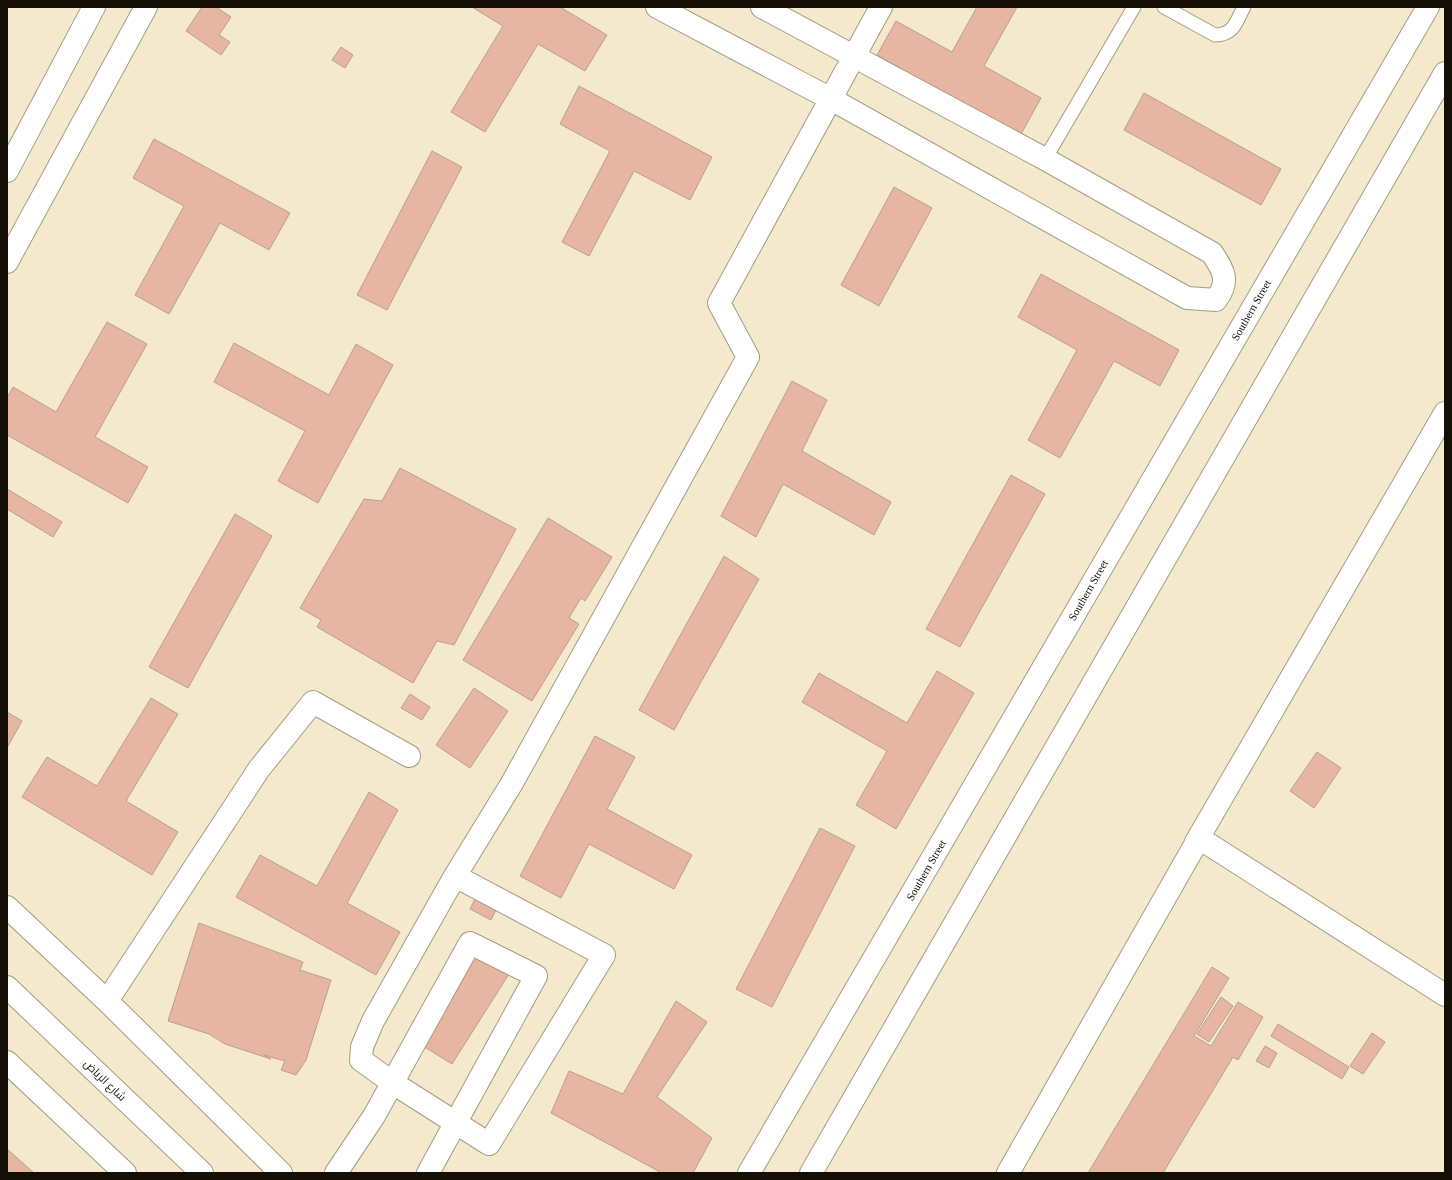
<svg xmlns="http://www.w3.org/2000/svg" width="1452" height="1180" font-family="'Times New Roman',Cairo,serif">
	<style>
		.building { fill: #e6b6a2; stroke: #bb9d91 }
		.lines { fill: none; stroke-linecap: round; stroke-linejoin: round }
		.lane-casing { stroke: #a69c81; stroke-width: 15 }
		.street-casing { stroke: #a69c81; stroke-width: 24 }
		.secondary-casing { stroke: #a69c81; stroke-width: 24 }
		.lane { stroke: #fff; stroke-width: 13 }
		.street { stroke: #fff; stroke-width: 22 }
		.secondary { stroke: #fff; stroke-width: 22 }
		.labels { text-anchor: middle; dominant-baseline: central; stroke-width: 3; stroke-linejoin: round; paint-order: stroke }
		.street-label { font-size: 11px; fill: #130f06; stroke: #fff }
	</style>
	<rect width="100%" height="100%" fill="#f4e9cc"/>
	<!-- building -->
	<path class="building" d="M202,7H216L231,17L219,35L230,42L221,55L186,31Z
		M472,7H560L607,35L585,71L538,44L485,132L451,112L503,26Z
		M977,7H1017L984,66L1041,98L1020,136L877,55L896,21L952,52Z
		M341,47L353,55L345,68L332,60Z
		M579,86L712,157L690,200L634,171L589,256L562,242L610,151L560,124Z
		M1144,93L1281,169L1261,205L1124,130Z
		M154,139L290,213L269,250L220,223L169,314L135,295L184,206L133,178Z
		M432,151L462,167L387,310L357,295Z
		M894,187L932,208L879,306L841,285Z
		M1041,274L1179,350L1160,386L1114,361L1060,458L1028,440L1077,350L1018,317Z
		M107,322L147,344L95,437L148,467L128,503L7,435V398L13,387L56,412Z
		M234,343L329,395L356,344L393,365L318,503L278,481L305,431L214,382Z
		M792,381L827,400L802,451L891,502L874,535L783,484L756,537L721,516Z
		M400,468L516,529L454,645L437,641L413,683L317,627L321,620L300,608L364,499L382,501Z
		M1011,475L1045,494L960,647L926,629Z
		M7,489L62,522L53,537L7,509Z
		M235,514L272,536L188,688L149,667Z
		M548,518L612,557L585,601L581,598L569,618L579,624L532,701L463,660Z
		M724,556L759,579L674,730L639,710Z
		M937,671L974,693L896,829L856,805L887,751L802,702L819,673L907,723Z
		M474,688L508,711L470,768L436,745Z
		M410,694L430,707L422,720L401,708Z
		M151,698L178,714L126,801L178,832L152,875L22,797L47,757L97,786Z
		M7,712L22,721L7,748Z
		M595,736L635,757L607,809L692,855L674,889L589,844L561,898L520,876Z
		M1317,752L1341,768L1314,808L1290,791Z
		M369,792L398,810L347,903L400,932L376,975L236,897L260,855L317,886Z
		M820,828L855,846L772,1007L736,989Z
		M479,891L500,902L491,920L470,909Z
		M199,923L303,962L300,970L331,980L306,1060L296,1075L281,1070L285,1061L264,1055L271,1059L225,1044L209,1034L168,1021Z
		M476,953L509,974L452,1064L418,1043Z
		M1212,967L1229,978L1194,1036L1211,1046L1238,1002L1263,1017L1238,1060L1233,1057L1163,1173H1088Z
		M1221,997L1233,1006L1209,1042L1197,1034Z
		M676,1001L707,1022L657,1097L712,1138L693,1173H662L551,1113L569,1071L623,1094Z
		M1278,1024L1349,1067L1342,1079L1271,1036Z
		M1372,1033L1385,1042L1363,1074L1350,1066Z
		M1265,1046L1277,1053L1269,1068L1256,1061Z
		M7,1149L34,1173H7Z"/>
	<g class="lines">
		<!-- lane casing -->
		<g class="lane-casing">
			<path id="lane" d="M1164,7L1215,35C1234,35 1236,22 1244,7
				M1045,159L1134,7"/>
		</g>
		<!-- street casing -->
		<g class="street-casing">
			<path id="street" d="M657,7L831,99L1187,298L1216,300C1230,281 1224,271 1212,253L1045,159L762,7
				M7,171L94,7
				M7,262L146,7
				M1196,842L1445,413
				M1196,842L1199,838L1445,995
				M455,876L512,783L748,357L719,303L881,7
				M455,876L604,955L489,1144L393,1083L361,1060L362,1047L373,1021Z
				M7,907L107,1001L281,1173
				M107,1001L259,769L313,702L409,756
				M336,1173L374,1116L470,943L536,976L428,1173
				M1008,1173L1199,838"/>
		</g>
		<!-- secondary casing -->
		<g class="secondary-casing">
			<path id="secondary" d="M7,987L202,1173
				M7,1062L125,1173
				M749,1173L1428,7
				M811,1173L1445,73"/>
		</g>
		<!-- lane -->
		<use href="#lane" class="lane"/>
		<!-- street -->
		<use href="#street" class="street"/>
		<!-- secondary -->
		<use href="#secondary" class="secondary"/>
	</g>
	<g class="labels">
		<!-- street labels -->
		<g class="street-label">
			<text transform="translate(1251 310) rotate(-60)">Southern Street</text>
			<text transform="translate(1088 590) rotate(-60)">Southern Street</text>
			<text transform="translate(926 870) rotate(-60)">Southern Street</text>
			<text transform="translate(105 1080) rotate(44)">شارع الرياض</text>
		</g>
	</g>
	<!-- border -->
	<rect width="1452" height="1180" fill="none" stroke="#130f06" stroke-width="16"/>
</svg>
